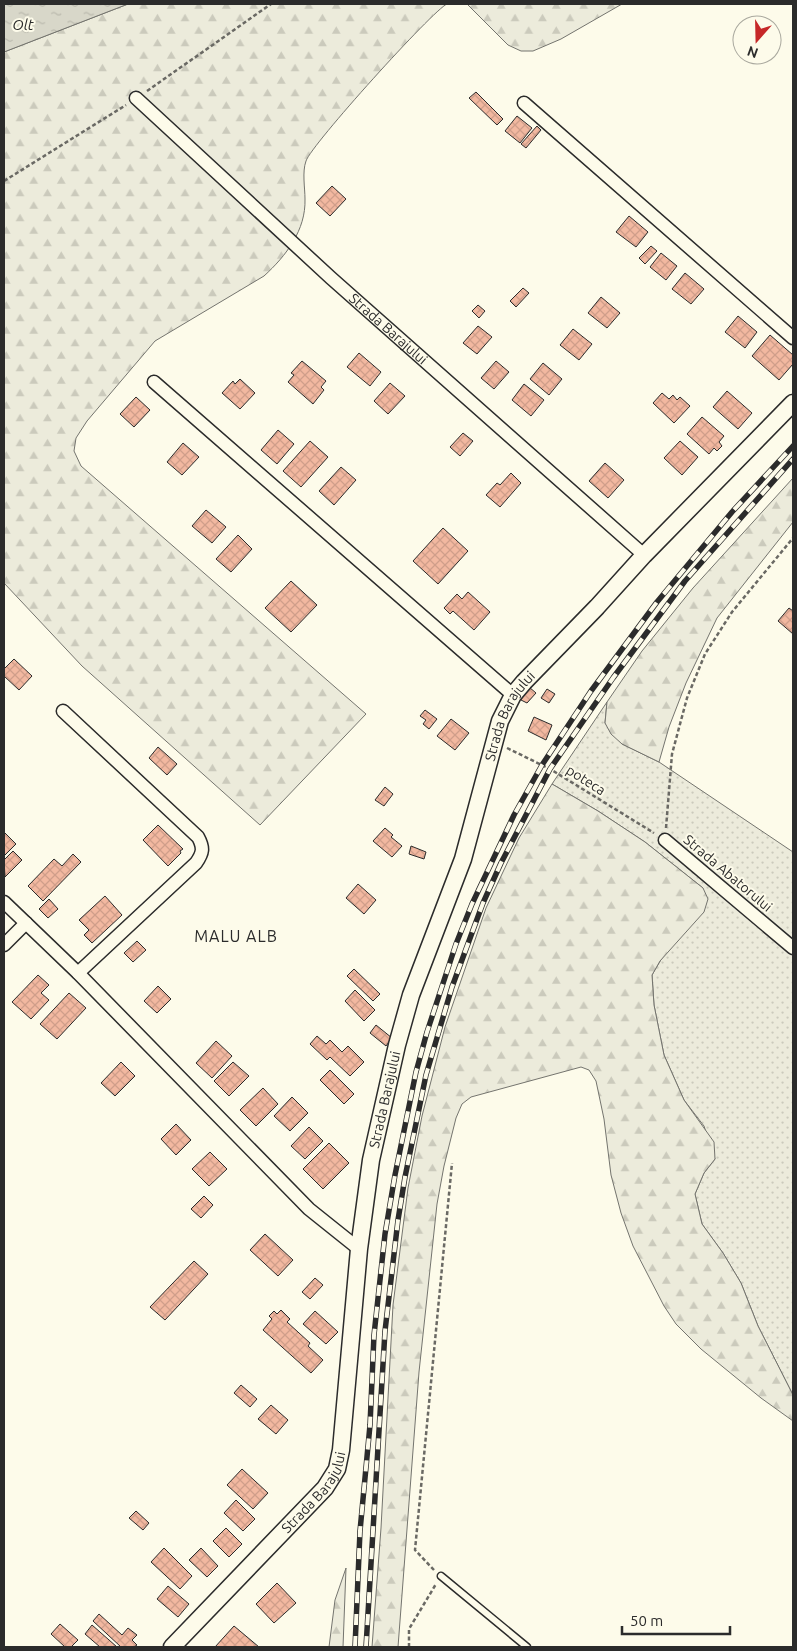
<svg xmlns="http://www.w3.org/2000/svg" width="797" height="1651" font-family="Ubuntu,sans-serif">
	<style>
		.grass { fill: url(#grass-dots); stroke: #74746e }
		.forest { fill: url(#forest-firs); stroke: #74746e }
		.water { fill: url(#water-ripples); stroke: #74746e }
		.building { fill: url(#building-cross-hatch); stroke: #2b2b2b }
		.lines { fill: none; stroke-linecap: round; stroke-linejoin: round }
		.service-casing { stroke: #2b2b2b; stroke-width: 9 }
		.minor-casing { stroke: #2b2b2b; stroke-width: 15 }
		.tertiary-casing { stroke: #2b2b2b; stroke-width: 19 }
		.path { stroke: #6a6964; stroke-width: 2.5; stroke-dasharray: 4 2.5; stroke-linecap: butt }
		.service { stroke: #fdfbea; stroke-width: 6 }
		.minor { stroke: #fdfbea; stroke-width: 12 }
		.tertiary { stroke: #fdfbea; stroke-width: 16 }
		.rail-casing { stroke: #2b2b2b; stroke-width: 5.5 }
		.rail { stroke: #fdfbea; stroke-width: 4; stroke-dasharray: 11; stroke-linecap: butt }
		.labels { text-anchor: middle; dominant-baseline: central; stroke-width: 4; stroke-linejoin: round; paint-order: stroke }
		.street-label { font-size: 14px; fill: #2b2b2b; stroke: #fdfbea }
		.water-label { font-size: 15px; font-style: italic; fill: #2b2b2b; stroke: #fdfbea }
		.quarter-label { font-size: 16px; letter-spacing: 1px; fill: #2b2b2b; stroke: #fdfbea }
	</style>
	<defs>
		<pattern id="grass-dots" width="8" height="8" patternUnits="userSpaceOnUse" patternTransform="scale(1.25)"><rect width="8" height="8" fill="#ecebdb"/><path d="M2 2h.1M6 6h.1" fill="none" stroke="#cbcabc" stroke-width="1.8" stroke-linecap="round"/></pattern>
		<pattern id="forest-firs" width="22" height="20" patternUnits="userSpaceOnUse" patternTransform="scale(1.25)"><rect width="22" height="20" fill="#ecebdb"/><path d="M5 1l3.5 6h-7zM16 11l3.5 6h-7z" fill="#cbcabc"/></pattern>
		<pattern id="water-ripples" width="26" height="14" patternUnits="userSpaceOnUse" patternTransform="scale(1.25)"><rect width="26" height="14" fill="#d8d7c9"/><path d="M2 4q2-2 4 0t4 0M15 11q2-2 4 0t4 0" fill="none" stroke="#bab9ad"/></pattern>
		<pattern id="building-cross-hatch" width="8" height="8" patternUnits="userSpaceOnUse" patternTransform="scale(1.25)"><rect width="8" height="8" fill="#f2b8a0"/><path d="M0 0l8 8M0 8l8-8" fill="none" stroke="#d09e8a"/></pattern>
	</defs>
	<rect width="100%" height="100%" fill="#fdfbea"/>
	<!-- grass -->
	<path class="grass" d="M607,702L605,723L622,744L659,762L793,852V1395L758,1326L741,1283L723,1253L702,1224L695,1194L704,1173L715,1159L704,1126L684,1100L664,1055L654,1005L652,975L703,888L645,842L598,811L552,784Z"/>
	<!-- forest -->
	<path class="forest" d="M128,4H447C433,10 311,145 306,161C302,172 305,188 305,199C306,230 286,256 264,276L155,341L87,421L76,438L74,451L81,466L366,714L260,825L82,666L4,583V52Z
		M467,4H622L561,39L533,51H521L508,45Z
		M793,478V522L717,618L686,683L669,727L659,762L622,744L611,734L605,723L607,702L642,651L693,588Z
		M552,784L598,811L645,842L703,888L708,899L704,912L660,961L652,975L654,1005L664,1055L684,1100L714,1142L715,1159L704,1173L695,1194L702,1224L723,1253L741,1283L758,1326L793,1395V1421L761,1398L701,1349L676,1324L664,1306L633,1246L621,1213L611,1175L604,1119L596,1081L589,1070L581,1067L471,1097L462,1104L456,1118L444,1166L437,1204L419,1372L398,1647H372L381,1528L393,1305L408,1188L422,1116L445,1027L486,908L519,838Z
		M346,1568L343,1647H329L335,1600Z"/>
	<!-- water -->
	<path class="water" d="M4,4H128L4,52Z"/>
	<!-- building -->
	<path class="building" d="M476,92L503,119L497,125L469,98Z
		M517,116L532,128L520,143L505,131Z
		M537,126L541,130L526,148L521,144Z
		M332,186L346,199L330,216L316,203Z
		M629,216L648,232L636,247L616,232Z
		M651,246L657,251L645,264L639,258Z
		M661,253L677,266L666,280L650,267Z
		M685,273L704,289L691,304L672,289Z
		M523,288L529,293L516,307L510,301Z
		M601,297L620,313L607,328L588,313Z
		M478,305L485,311L479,318L472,311Z
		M738,316L757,332L745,348L725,332Z
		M478,326L492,337L477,354L463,343Z
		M573,329L592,344L579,360L560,345Z
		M770,335L793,355V364L779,380L752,356Z
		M359,353L381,372L370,386L347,367Z
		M302,361L326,381L321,387L324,390L313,404L288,382L294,375L291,373Z
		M496,361L509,372L494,389L481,378Z
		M543,363L562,379L549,395L530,379Z
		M240,379L255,393L240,409L222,393L233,381L235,384Z
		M390,383L405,396L388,414L374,401Z
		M524,384L544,400L531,416L512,400Z
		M727,391L752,413L738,429L713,407Z
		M662,393L669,399L673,395L677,400L680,397L690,406L674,423L653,403Z
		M136,397L150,410L134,427L120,414Z
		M702,417L724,436L719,442L722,446L717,451L714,448L709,454L687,434Z
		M278,430L294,444L277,464L261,450Z
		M463,433L473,441L460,456L450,447Z
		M310,441L328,457L301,487L283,471Z
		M680,441L698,457L682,475L664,458Z
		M183,443L199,457L182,475L167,462Z
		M605,463L624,480L608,498L589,481Z
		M341,467L356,480L334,505L319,491Z
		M511,473L521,483L500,507L486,495L497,483L500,485Z
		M206,510L226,527L212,543L192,526Z
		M443,528L468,551L438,584L413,561Z
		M238,535L252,549L231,572L216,559Z
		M291,581L317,605L291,632L265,608Z
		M468,592L490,612L474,630L453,611L450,614L444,608L457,594L462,599Z
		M789,608L793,611V634L778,621Z
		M14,659L32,676L19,690L4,676V669Z
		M529,687L536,693L527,703L521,700L524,693Z
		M547,689L555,694L549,703L541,698Z
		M425,710L437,719L429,729L423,724L426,720L420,716Z
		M534,717L552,725L546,740L528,731Z
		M451,719L469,733L455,750L437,736Z
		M158,747L177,764L167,775L149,758Z
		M385,787L393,794L384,806L375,800Z
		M158,825L183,849L180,851L181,853L168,866L143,840Z
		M385,828L393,835L391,837L402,846L392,857L373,841Z
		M5,833L16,844L4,856V834Z
		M411,846L426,852L424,859L409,854Z
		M13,851L22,860L5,877L4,860Z
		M73,854L81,862L43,901L28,886L54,859L62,866Z
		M358,884L376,900L364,914L346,898Z
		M105,896L122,915L92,943L84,935L89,930L79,920Z
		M49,899L58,909L48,918L39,909Z
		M137,941L146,950L133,962L124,953Z
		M354,969L380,994L373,1001L347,976Z
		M38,975L49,985L41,993L49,1000L31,1019L12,1002Z
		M158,986L171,999L157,1013L144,1001Z
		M355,990L375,1010L364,1021L345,1001Z
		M69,993L86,1008L57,1039L40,1024Z
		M376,1025L392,1038L386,1046L370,1033Z
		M317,1036L326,1044L330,1040L342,1052L348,1046L364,1062L350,1076L330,1057L327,1060L310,1044Z
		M216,1041L232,1056L212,1078L196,1063Z
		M121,1062L135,1076L115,1096L101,1083Z
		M233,1062L249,1076L229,1096L214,1081Z
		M330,1070L354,1094L344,1104L320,1080Z
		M263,1088L278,1104L256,1126L240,1110Z
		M292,1097L308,1113L290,1131L274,1116Z
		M176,1124L191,1140L176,1155L161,1139Z
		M309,1127L323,1141L305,1159L291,1146Z
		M329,1143L349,1163L323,1189L303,1169Z
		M210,1152L227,1169L209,1186L192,1169Z
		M204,1196L213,1205L201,1218L191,1209Z
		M265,1234L293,1260L278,1276L250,1250Z
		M194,1261L208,1274L165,1320L150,1307Z
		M315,1278L323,1285L310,1299L302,1292Z
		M281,1310L290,1319L287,1322L310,1343L308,1346L323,1360L311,1373L263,1330L272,1319L269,1316L274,1311L277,1314Z
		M315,1311L338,1332L326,1344L303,1324Z
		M241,1385L257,1399L250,1407L234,1393Z
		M271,1405L288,1420L276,1434L258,1419Z
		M242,1469L268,1493L253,1509L227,1485Z
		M236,1500L255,1519L243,1531L224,1513Z
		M136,1511L149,1523L143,1530L129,1518Z
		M226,1528L242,1544L229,1557L213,1541Z
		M164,1548L192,1576L180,1589L151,1562Z
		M201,1548L218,1566L207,1577L189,1560Z
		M277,1583L296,1603L274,1623L256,1604Z
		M168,1586L189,1604L178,1617L157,1599Z
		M99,1614L122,1635L128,1628L137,1635L132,1640L137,1645L134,1647H121L93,1621Z
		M60,1624L78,1640L71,1647H65L51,1634Z
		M92,1625L117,1647H100L85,1634Z
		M234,1626L259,1647H215Z"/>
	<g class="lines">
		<!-- service casing -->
		<g class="service-casing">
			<path id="service" d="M441,1576L527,1647"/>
		</g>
		<!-- minor casing -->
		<g class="minor-casing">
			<g id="minor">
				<path id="s1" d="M136,98L331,278L644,555"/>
				<path d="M524,103L793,338"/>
				<path d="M154,382L513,695"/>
				<path d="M63,711L198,837C204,848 203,853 196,863L78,973"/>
				<path d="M665,840L793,948"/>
				<path d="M4,902L78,973L309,1209L359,1249"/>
				<path d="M4,945L26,923"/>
			</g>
		</g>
		<!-- tertiary casing -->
		<g class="tertiary-casing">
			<g id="tertiary">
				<path id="s2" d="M172,1647L325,1488L337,1469L341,1450L359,1249L371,1160L397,1045L411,995L463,859L500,721L513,695L524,682L597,607L644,555L793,403"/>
			</g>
		</g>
		<!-- path -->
		<path class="path" d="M147,91L271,4
			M4,181L126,105
			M507,748L550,769L654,833
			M666,828L672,754L687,698L705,654L732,612L793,538
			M434,1570L415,1550L452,1163
			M409,1647V1629L436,1584"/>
		<!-- service -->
		<use href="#service" class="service"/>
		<!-- minor -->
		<use href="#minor" class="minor"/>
		<!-- tertiary -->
		<use href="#tertiary" class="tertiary"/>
		<!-- rail casing -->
		<g class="rail-casing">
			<path id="rail" d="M355,1647L360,1531L370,1425L374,1335L385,1234L395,1175L416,1072L427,1032L456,944L472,904L514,815L542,765L591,691L657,602L732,512L793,446
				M366,1647L385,1331L398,1220L405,1177L426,1075L452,987L483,903L501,863L550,769L613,678L685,581L793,459"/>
		</g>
		<!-- rail -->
		<use href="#rail" class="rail"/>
	</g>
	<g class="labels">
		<!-- street labels -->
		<g class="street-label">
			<text stroke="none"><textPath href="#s1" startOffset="342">Strada Barajului</textPath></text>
			<text stroke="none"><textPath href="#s2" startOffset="1021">Strada Barajului</textPath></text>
			<text transform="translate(586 780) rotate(32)">poteca</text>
			<text transform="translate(728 873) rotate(40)">Strada Abatorului</text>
			<text stroke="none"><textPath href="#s2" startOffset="616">Strada Barajului</textPath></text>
			<text stroke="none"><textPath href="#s2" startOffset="211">Strada Barajului</textPath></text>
		</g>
		<!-- water labels -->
		<g class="water-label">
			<text x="23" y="24">Olt</text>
		</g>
		<!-- quarter labels -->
		<g class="quarter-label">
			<text x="236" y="936">MALU ALB</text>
		</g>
	</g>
	<!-- border -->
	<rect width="797" height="1651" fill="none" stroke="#2b2b2b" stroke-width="10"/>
	<!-- north arrow -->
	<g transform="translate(757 40) rotate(200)"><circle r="24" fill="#fdfbea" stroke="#a9a89e"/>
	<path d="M0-4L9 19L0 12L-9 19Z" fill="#c62828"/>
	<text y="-8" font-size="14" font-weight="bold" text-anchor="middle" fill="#2b2b2b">N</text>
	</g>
	<!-- scale -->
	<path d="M622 1626v8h108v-8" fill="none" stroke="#2b2b2b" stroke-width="2.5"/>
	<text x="630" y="1626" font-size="15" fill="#2b2b2b" stroke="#fdfbea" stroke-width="4" paint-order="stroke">50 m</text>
</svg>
